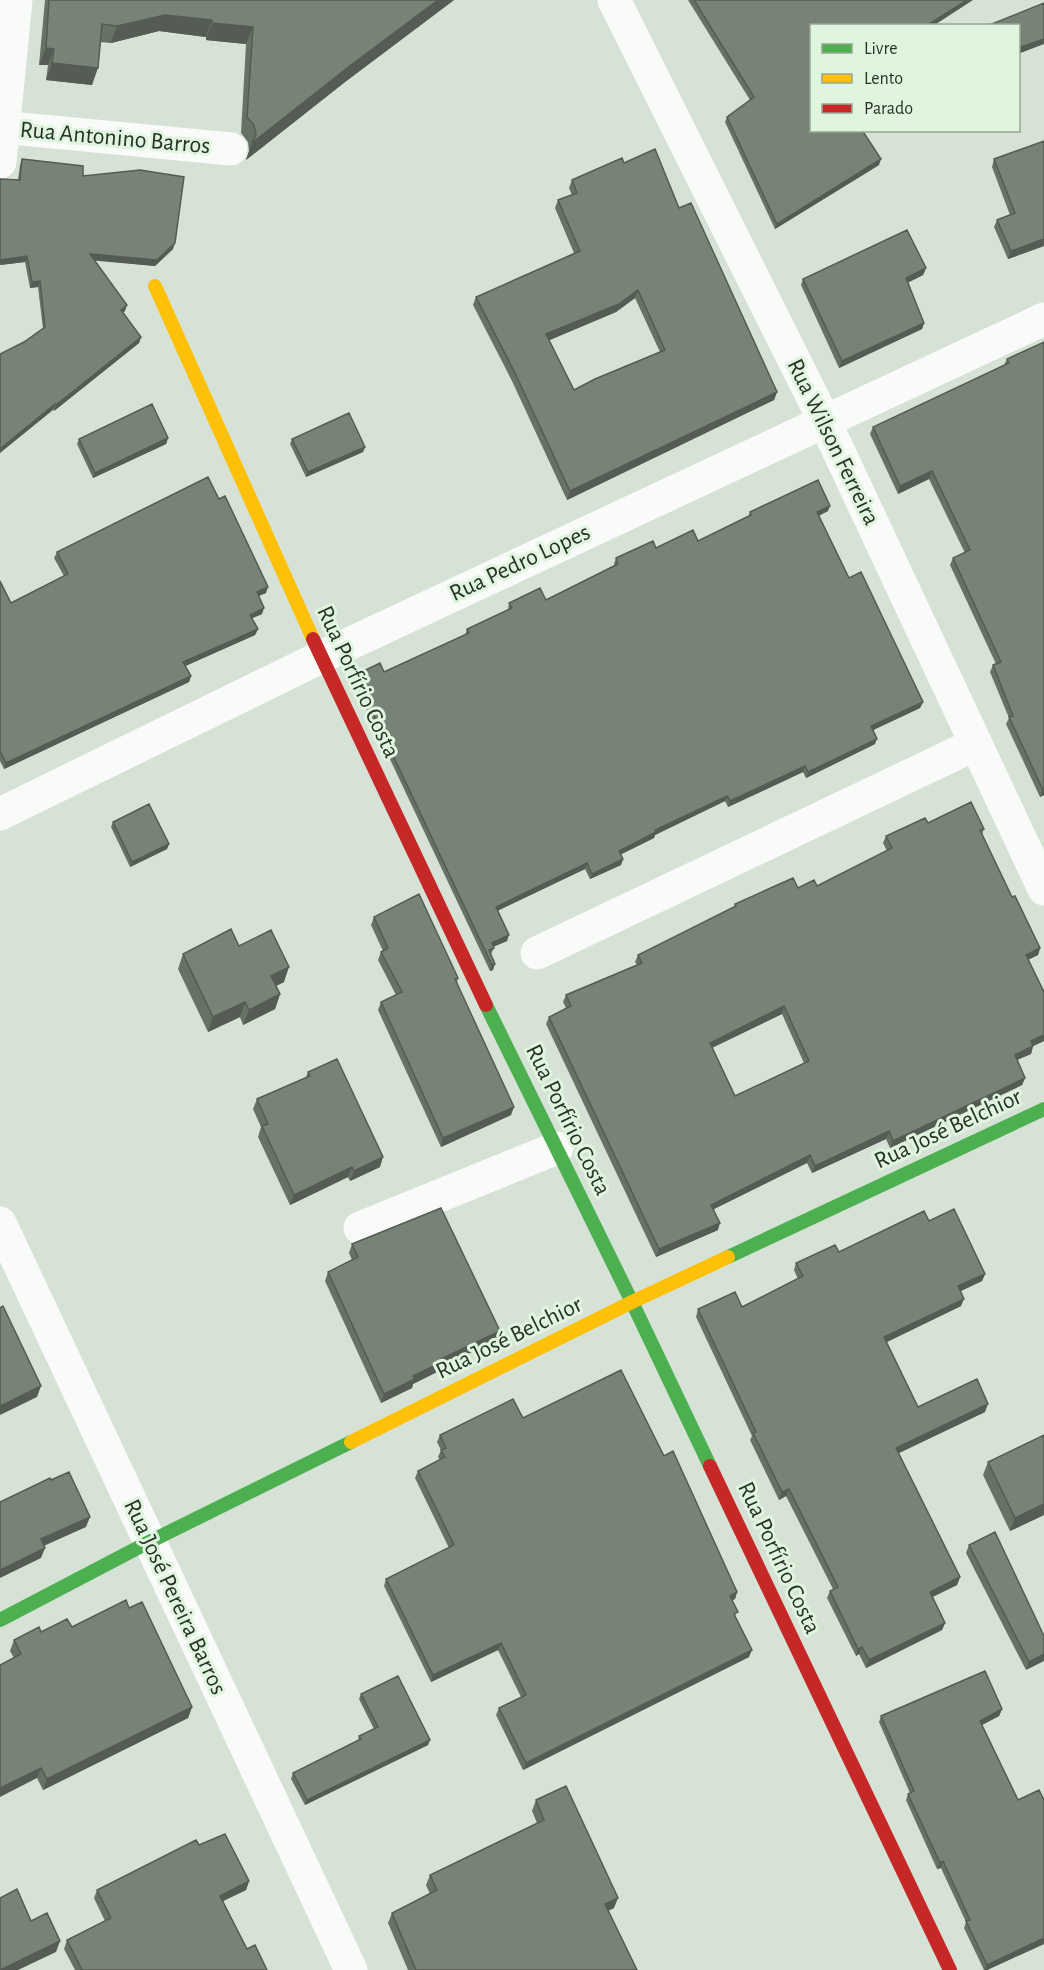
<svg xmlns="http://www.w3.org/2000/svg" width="1044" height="1970" font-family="'Alegreya Sans',sans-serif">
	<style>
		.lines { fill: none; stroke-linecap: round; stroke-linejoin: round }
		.street { stroke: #f9fbf9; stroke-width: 33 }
		.fast { stroke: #4caf50; stroke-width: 14 }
		.slow { stroke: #ffc107; stroke-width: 14 }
		.jam { stroke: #c62828; stroke-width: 14 }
		.wall { fill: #677166; fill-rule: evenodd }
		.shaded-wall { fill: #545c53 }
		.building { fill: #788377; stroke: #545c53; stroke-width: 1.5; fill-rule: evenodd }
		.labels { text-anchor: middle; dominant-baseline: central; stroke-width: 6; stroke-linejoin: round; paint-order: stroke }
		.street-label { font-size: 24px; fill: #293229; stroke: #dff5dd }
	</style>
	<rect width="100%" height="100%" fill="#d6e2d5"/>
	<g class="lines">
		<!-- street -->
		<path class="street" d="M614,0L824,420L1044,889
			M0,127L231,149
			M0,162L16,0
			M0,814L321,657L1044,319
			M537,953L976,744
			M0,1223L351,1970
			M360,1228L557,1148"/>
		<!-- fast -->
		<path class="fast" d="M486,1005L632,1302L710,1466
			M728,1257L1044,1109
			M0,1620L149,1542L351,1442"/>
		<!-- slow -->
		<path class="slow" d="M155,286L313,639
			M351,1442L632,1302L728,1257"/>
		<!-- jam -->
		<path class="jam" d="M313,639L486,1005
			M710,1466L950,1970"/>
	</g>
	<!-- wall -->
	<path class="wall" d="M45,0H454L345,82L246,160L249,151L248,142L241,133L246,44L206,40V37L159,31L111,43L100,42L92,85L46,80L48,65H39Z
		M688,0H973L812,26V130L879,165L775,229L725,122L727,117L750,100Z
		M22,159L83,176L173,249L155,266L95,260L125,311L123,312L141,337L139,343L54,411L24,342L43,329L38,287L30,288L25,262L0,265V179L18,180L20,165Z
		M994,159L1044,246L1008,259L994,227L997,220L1010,215L992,167Z
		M624,163L679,208L777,392L774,400L567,500L512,381L473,305L476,297L574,253L555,208L558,200L572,195L569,188L572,180ZM635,298L660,352L574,390L549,340L616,312Z
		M926,268L923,275L907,283L924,323L922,329L839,368L801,285L803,279Z
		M1044,342V795L1040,797L1006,724L1009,718L990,672L993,665L996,664L950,565L953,558L965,553L929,479L898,494L870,434L873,427L1004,365L1007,359Z
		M168,438L166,444L93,478L77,444L79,439Z
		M292,439L365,447L363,452L306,477L290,444Z
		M828,511L819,516L849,578L923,702L920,708L873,730L875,744L806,778L803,772L728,807L725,801L655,835L654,838L620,855L623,859L621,865L590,879L585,869L497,911L507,941L493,947L494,948L491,954L493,970L490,971L353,681L355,675L384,672L465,635L467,629L508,610L509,603L546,600L615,566L614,564L616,558L656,548L698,541L748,517L750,512Z
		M57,552L266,593L258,596L262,614L252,618L258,629L255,635L185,666L191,676L189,682L4,769L0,761V581L11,603L64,576L54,558Z
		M113,822L169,844L167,849L130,867L111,827Z
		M928,823L984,829L982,834L1012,897L1040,948L1038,955L1028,960L1044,992V1041L1033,1046L1031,1054L1017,1060L1025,1078L1022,1085L890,1148L886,1139L812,1173L807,1163L714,1209L718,1230L656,1257L546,1024L549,1017L566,1008L563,1002L566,995L637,965L635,962L638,955L734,907L735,904L798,888L817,886L887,851L883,843L886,836ZM782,1014L804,1063L735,1096L712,1048Z
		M374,917L458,978L457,983L511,1115L441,1147L378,1010L381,1002L396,995L378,960L381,952L383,951L371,925Z
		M239,946L284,982L276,986L280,994L275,1009L243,1025L240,1017L208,1032L178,969L183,954Z
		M308,1072L380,1167L350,1181L348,1177L290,1205L258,1137L261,1127L253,1109L257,1099L306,1077Z
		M929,1221L985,1274L982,1281L960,1291L961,1306L886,1342L918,1407L985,1412L898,1453L960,1577L957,1585L933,1597L945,1623L942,1630L866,1668L859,1654L856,1656L827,1598L830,1591L833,1589L786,1496L779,1500L750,1440L752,1436L696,1317L698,1309L742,1307L798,1279L794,1270L796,1263L839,1252Z
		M352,1244L500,1331L496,1340L441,1367L439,1371L413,1384L412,1388L381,1403L325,1281L328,1272L352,1260L349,1253Z
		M523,1418L664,1456L737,1592L735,1599L732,1600L736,1618L749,1657L523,1770L496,1715L499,1708L521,1697L498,1650L431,1682L384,1586L386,1579L449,1548L415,1478L418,1471L440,1460L438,1457L441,1450L437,1442L440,1435Z
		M988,1462L1044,1515L1010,1531L983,1475Z
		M969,1545L1044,1636L1026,1670L966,1553Z
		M129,1608L192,1707L188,1718L43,1790L37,1778L14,1658L10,1651L14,1640L41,1632L72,1627Z
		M361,1694L428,1745L305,1805L291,1779L293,1773L358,1740L359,1736L374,1729L359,1699Z
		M1002,1709L999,1716L982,1725L1018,1800H1044V1944L987,1970H984L964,1928L966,1922L941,1868L937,1869L906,1800L908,1794L910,1793L879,1722L881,1716Z
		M536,1800L614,1908L608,1911L637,1970H408L388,1923L392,1913L430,1894L426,1885L430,1875L537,1823L532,1811Z
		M199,1845L249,1881L246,1890L223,1901L247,1949L267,1970H75L64,1949L67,1940L105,1921L94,1898L97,1890Z"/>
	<!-- shaded-wall -->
	<path class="shaded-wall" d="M438,0H454L345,82L246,160L252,143L351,65Z
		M967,0H973L933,26H926Z
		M165,15L212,20L206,37L159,31L111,43L117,26Z
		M212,23L253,27L246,44L206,40Z
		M1044,39V44L1018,54V48Z
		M46,48L54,49L48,65H39Z
		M52,63L98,68L92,85L46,80Z
		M881,159L879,165L775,229L777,224Z
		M1044,239V246L1008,259L1011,251Z
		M175,243L173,249L155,266L88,260L90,254Z
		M27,256L25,262L0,265V260Z
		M926,268L923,275L903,285L906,278Z
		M40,281L38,287L30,288L32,282Z
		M638,290L635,298L616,312L543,343L546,334Z
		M127,305L125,311L119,315L121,310Z
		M924,323L922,329L839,368L842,361Z
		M141,337L139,343L54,411L56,405Z
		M777,392L774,400L567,500L570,491Z
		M55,404L53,410L0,453V449Z
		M168,438L166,444L93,478L95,473Z
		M365,447L363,452L306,477L308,472Z
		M932,471L929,479L898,494L900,486Z
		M830,506L828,511L815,517L817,512Z
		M268,587L266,593L254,598L257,592Z
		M264,608L262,614L248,620L250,615Z
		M258,629L255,635L181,668L183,662Z
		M191,676L189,682L4,769L6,763Z
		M923,702L920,708L869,732L871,726Z
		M877,739L875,744L806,778L808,772Z
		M805,766L803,772L728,807L730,801Z
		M1044,789V795L1040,797L1043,790Z
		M727,796L725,801L655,835L654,838L617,856L619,851L655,830Z
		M169,844L167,849L130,867L132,862Z
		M623,859L621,865L590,879L592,874Z
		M587,863L585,869L493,913L496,907Z
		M509,935L507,941L490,948L492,943Z
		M1040,948L1038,955L1023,962L1026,955Z
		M495,964L493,970L490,971L492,965Z
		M289,967L284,982L266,991L271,976Z
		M280,994L275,1009L243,1025L249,1010Z
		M245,1002L240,1017L208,1032L213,1017Z
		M784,1006L782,1014L707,1050L710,1043Z
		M1044,1035V1041L1031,1047L1033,1046L1031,1054L1012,1062L1015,1055L1031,1041Z
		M1025,1078L1022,1085L890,1148L893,1141Z
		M514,1107L511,1115L441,1147L443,1138Z
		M889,1131L886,1139L812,1173L815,1166Z
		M810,1155L807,1163L708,1212L711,1205Z
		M383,1157L380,1167L350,1181L354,1171Z
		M352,1167L348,1177L290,1205L294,1195Z
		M720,1223L718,1230L656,1257L659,1249Z
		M985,1274L982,1281L955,1294L958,1286Z
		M964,1299L961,1306L881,1345L884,1337Z
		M500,1331L496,1340L441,1367L439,1371L413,1384L412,1388L381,1403L384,1394L441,1359Z
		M41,1386L37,1397L0,1415V1406Z
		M988,1404L985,1412L893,1456L896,1448Z
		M789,1489L786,1496L779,1500L782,1492Z
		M1044,1504V1515L1010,1531L1015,1518Z
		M90,1517L86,1527L37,1549L41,1539Z
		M45,1548L41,1558L0,1578V1570Z
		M960,1577L957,1585L927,1599L930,1592Z
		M737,1592L735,1599L727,1603L730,1596Z
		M945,1623L942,1630L866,1668L869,1660Z
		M501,1643L498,1650L431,1682L433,1675Z
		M862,1647L859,1654L856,1656L858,1649Z
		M752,1650L749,1657L523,1770L526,1763Z
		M1044,1654V1661L1026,1670L1029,1662Z
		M192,1707L188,1718L43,1790L47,1779Z
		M1002,1709L999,1716L978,1727L980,1721Z
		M430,1740L428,1745L305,1805L307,1800Z
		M41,1768L37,1778L0,1797V1788Z
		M943,1861L941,1868L937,1869L940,1863Z
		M249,1881L246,1890L217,1904L220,1896Z
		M618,1898L614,1908L601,1914L605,1904Z
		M1044,1938V1944L987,1970H985L987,1965Z
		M60,1941L56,1952L18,1970H0Z"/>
	<!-- building -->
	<path class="building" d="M49,0H438L351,65L252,143L256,135L254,125L247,117L253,27L212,23V20L165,15L117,26L102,24L98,68L52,63L54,49L46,48Z
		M694,0H967L926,26H812V130H862L881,159L777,224L727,117L754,97Z
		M1044,3V39L1018,48V26H987Z
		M1044,141V239L1011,251L997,220L1015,213L994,159Z
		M655,149L679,208L691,203L777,392L570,491L515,373L476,297L580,251L558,200L577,193L572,180L622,158L624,163ZM638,290L665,350L595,379L574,390L546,334L619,304Z
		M22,159L83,166V176L140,170L184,177L175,243L157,260L90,254L127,305L121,310L141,337L56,405L55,404L0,449V354L24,342L45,327L40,281L32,282L27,256L0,260V179L20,180Z
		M907,230L926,268L906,278L924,323L842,361L803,279Z
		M1044,342V789L1043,790L1009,717L1013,716L993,665L1001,662L953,558L970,550L932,471L900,486L873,427L1009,363L1007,359Z
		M152,404L168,438L95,473L79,439Z
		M349,413L365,447L308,472L292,439Z
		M208,477L219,499L225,496L268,587L257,592L264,608L250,615L258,629L183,662L191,676L6,763L0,751V581L11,603L68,574L57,552Z
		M818,480L830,506L817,512L849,578L861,572L923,702L871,726L877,739L808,772L805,766L730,801L727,796L655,830L656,832L619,851L623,859L592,874L587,863L496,907L509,935L492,943L494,948L489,950L495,964L492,965L355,675L380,663L384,672L469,633L467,629L512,608L509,603L540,588L546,600L618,564L616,558L653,541L656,548L693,530L698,541L751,515L750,512Z
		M971,802L984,829L980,830L1012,897L1015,896L1040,948L1026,955L1044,992V1035L1031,1041L1033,1046L1015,1055L1025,1078L893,1141L889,1131L815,1166L810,1155L711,1205L720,1223L659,1249L549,1017L571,1006L566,995L642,963L638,955L736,906L735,904L793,878L798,888L814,880L817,886L892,848L886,836L925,818L928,823ZM784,1006L809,1061L735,1096L710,1043Z
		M149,804L169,844L132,862L113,822Z
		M419,894L458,978L455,979L514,1107L443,1138L381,1002L402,992L381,952L388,948L374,917Z
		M231,929L239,946L271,930L289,967L271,976L280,994L249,1010L245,1002L213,1017L183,954Z
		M337,1059L383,1157L354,1171L352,1167L294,1195L262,1126L268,1124L257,1099L310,1076L308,1072Z
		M441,1208L500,1331L441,1359L442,1362L413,1376L415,1379L384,1394L328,1272L358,1257L352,1244Z
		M954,1209L985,1274L958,1286L964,1299L884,1337L918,1407L977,1379L988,1404L896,1448L960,1577L930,1592L945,1623L869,1660L862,1647L858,1649L830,1591L838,1587L789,1489L782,1492L753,1433L756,1432L698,1309L735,1292L742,1307L803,1276L796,1263L835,1245L839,1252L924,1211L929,1221Z
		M3,1306L41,1386L0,1406V1308Z
		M621,1370L664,1456L673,1451L737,1592L730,1596L738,1612L734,1614L752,1650L526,1763L499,1708L526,1695L501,1643L433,1675L386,1579L454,1545L418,1471L445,1457L441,1450L446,1448L440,1435L513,1399L523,1418Z
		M1044,1435V1504L1015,1518L988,1462Z
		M69,1472L90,1517L41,1539L45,1548L0,1570V1502L50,1478L51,1480Z
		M995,1532L1044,1636V1654L1029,1662L969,1545Z
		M126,1600L129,1608L142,1602L192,1707L47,1779L41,1768L0,1788V1665L21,1654L14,1640L39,1627L41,1632L67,1619L72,1627Z
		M985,1671L1002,1709L980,1721L1018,1800L1039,1790L1044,1800V1938L987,1965L966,1921L970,1920L943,1861L940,1863L908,1794L914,1791L881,1716Z
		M398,1676L430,1740L307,1800L293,1773L361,1739L359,1736L378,1727L361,1694Z
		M566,1786L618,1898L605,1904L637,1970H416L392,1913L437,1890L430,1875L544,1820L536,1800Z
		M225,1834L249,1881L220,1896L247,1949L255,1945L267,1970H82L67,1940L111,1918L97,1890L196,1840L199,1845Z
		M17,1889L31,1921L47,1913L60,1941L0,1970V1898Z"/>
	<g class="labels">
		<!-- street labels -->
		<g class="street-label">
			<text transform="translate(115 138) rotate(5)">Rua Antonino Barros</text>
			<text transform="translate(833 442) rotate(64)">Rua Wilson Ferreira</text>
			<text transform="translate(520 563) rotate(-25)">Rua Pedro Lopes</text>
			<text transform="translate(358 682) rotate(65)">Rua Porfírio Costa</text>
			<text transform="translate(568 1120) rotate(64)">Rua Porfírio Costa</text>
			<text transform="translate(948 1129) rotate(-25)">Rua José Belchior</text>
			<text transform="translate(509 1338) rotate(-26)">Rua José Belchior</text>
			<text transform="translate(779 1558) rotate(65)">Rua Porfírio Costa</text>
			<text transform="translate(175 1597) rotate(65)">Rua José Pereira Barros</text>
		</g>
	</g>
	<!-- legend -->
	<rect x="810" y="24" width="210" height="108" fill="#dff5dd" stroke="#96a795" stroke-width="1.5"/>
	<rect x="822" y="44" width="30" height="9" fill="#4caf50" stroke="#96a795" stroke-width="1.5"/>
	<text x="864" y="54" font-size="18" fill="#293229">Livre</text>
	<rect x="822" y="74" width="30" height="9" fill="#ffc107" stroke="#96a795" stroke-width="1.5"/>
	<text x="864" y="84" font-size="18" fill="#293229">Lento</text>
	<rect x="822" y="104" width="30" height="9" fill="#c62828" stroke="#96a795" stroke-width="1.5"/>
	<text x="864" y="114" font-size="18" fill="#293229">Parado</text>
</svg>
